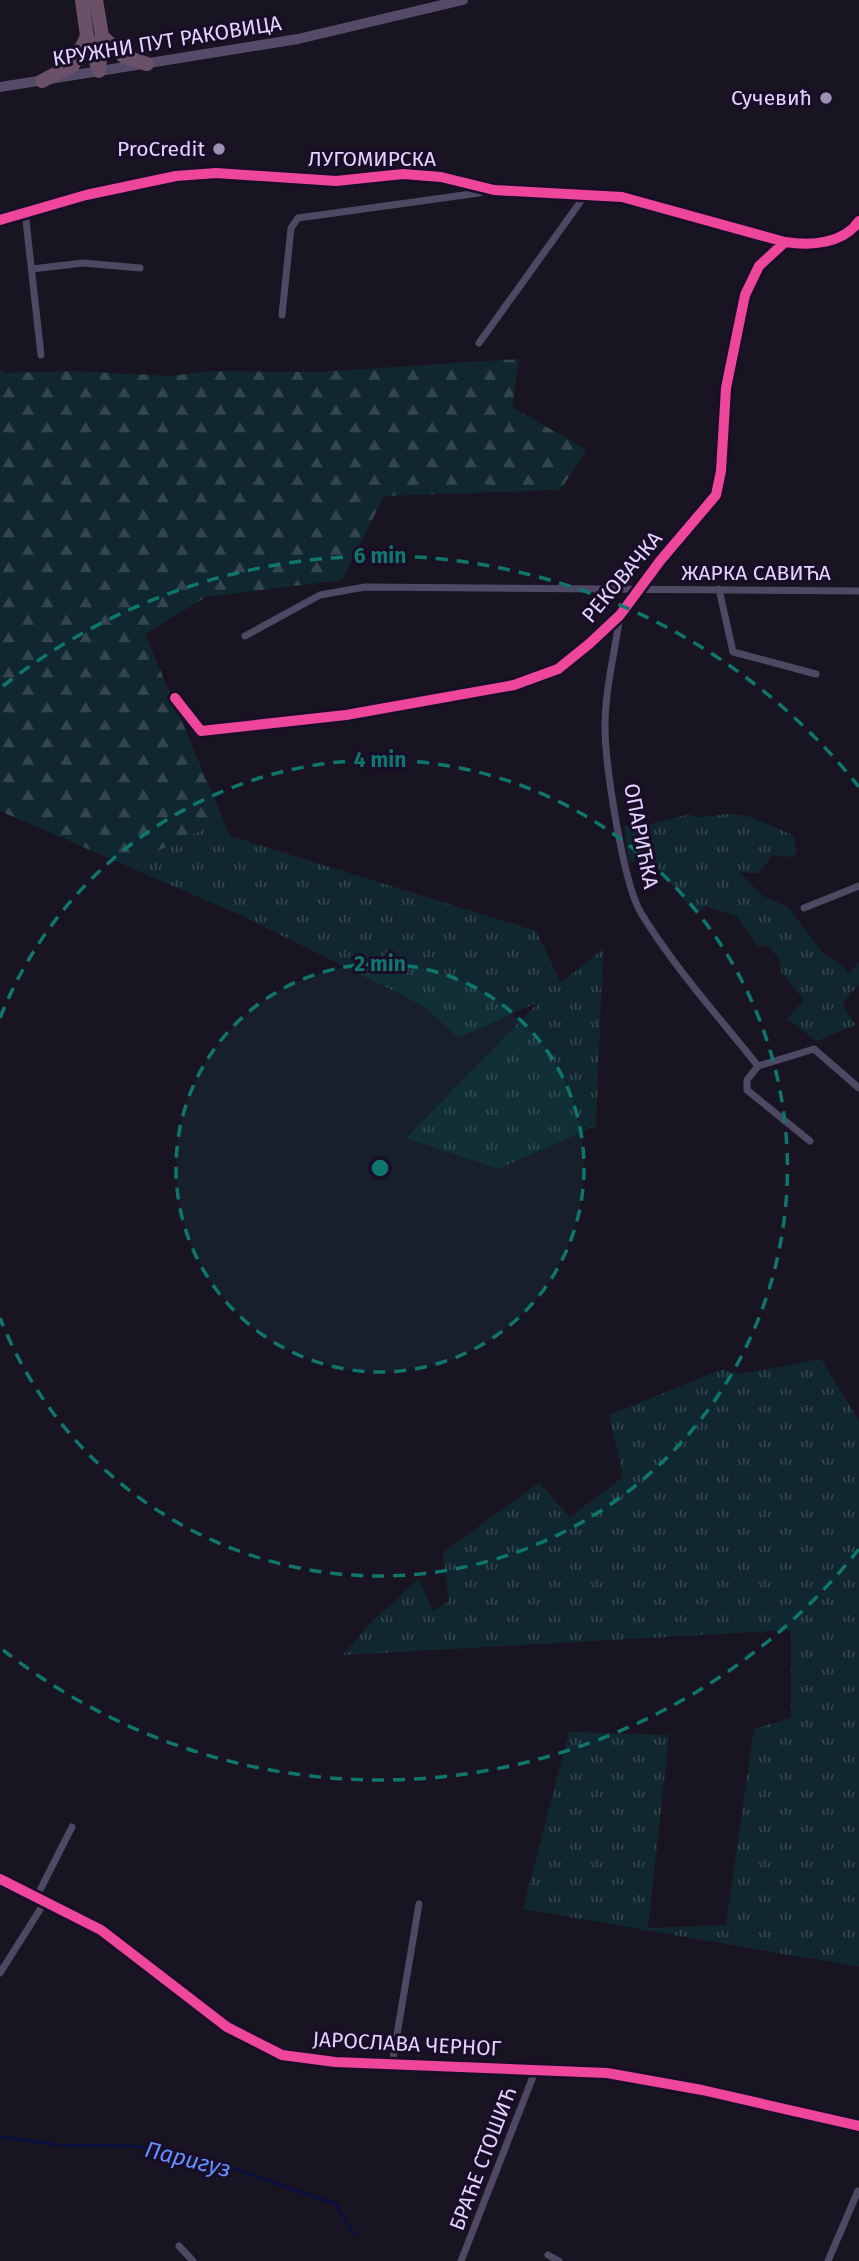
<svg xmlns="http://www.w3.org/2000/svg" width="859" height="2261" font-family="'Fira Sans',sans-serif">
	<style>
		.grass { fill: url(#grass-tufts) }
		.forest { fill: url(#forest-firs) }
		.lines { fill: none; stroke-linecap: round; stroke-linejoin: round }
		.stream { stroke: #090f44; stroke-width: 2.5 }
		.minor { stroke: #4f4862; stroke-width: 7 }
		.secondary { stroke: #544b68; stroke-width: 10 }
		.motorway { stroke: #6b5167; stroke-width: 14 }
		.cycleway-casing { stroke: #180e27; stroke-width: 15 }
		.cycleway { stroke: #ed469a; stroke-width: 10 }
		.ring { fill: none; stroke: #0f766e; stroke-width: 3.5; stroke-dasharray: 12 9 }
		.poi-dot { fill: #9c91b1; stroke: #180e27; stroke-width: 2.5 }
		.labels { text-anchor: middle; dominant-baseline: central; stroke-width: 6; stroke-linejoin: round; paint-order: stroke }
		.street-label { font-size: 21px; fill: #e3d4ff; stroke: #180e27 }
		.poi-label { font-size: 21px; fill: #e3d4ff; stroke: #180e27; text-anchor: end }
		.water-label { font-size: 23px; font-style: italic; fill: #6290ff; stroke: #180e27 }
		.centre { fill: #0f766e; stroke: #180e27; stroke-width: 3.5 }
		.ring-label { font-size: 21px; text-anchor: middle; font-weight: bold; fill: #0f766e; stroke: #180e27; stroke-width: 6; stroke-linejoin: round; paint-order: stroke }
	</style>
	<defs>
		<pattern id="grass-tufts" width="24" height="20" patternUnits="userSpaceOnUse" patternTransform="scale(1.75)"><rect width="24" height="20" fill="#11272f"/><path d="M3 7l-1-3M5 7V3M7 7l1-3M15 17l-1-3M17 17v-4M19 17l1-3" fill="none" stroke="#34454e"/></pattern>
		<pattern id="forest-firs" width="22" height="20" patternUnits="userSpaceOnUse" patternTransform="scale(1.75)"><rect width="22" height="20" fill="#11272f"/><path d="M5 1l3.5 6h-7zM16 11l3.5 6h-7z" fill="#34454e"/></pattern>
	</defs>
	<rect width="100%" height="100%" fill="#191421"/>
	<!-- grass -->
	<path class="grass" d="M689,814C702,821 716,814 731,814C754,814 772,828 793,835L797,852L792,857L773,855L758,873H740L763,896L788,907L822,952L845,968L848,975L859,962V984L842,1004L856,1025L817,1041L787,1019L804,1000L781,972L779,959L768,945L759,947L736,916L706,906L696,914L657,867L643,858L629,863L624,826H643Z
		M223,819L230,836L536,931L561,983L603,949L596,1126L498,1169L406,1138L539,1002L458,1038L426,1008L402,995L240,915L127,866Z
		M821,1359L859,1421V1967L523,1909L569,1732L669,1735L648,1928L726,1925L754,1729L791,1718V1630L343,1655L372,1621L419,1579L433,1611L449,1601L443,1552L539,1483L570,1517L623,1477L609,1415L723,1369L739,1374Z"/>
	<!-- forest -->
	<path class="forest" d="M519,359L512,407L587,450L560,490L384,496L342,580L206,597L145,634L223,819L127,866L0,811V369L6,373L77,371L168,376L212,371L318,372Z"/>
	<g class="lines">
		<!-- stream -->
		<path class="stream" d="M0,2137L59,2145L136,2146L219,2164L336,2204L354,2235"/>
		<!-- minor -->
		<path class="minor" d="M25,212L41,355
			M0,220L86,195L176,176L216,173L336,181L403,174L441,177L494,190L622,197L785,242
			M32,269L83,263L140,268
			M282,315L291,228L298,218L479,193L487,189
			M479,343L581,201L583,194
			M719,589L733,652L816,674
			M620,615C615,651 605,690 605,726C605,764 623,883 641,913C674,967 718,1016 758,1066
			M245,636L320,595L365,587L859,591
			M175,698L201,731L346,715L514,685L558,669L589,644L620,615L660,561L716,495L721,471L726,388L745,295L759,266L785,242C811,246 843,244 859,221
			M804,908L859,886
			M810,1141L747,1090V1080L758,1066L814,1049L859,1088
			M0,1879L101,1930L227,2027L282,2055L335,2062L607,2073L702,2090L859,2126
			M37,1896L72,1827
			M0,1973L46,1900
			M392,2064L419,1904
			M179,2246L193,2261
			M548,2255L559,2261
			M461,2261L536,2069
			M828,2261L858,2191"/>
		<!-- secondary -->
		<path class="secondary" d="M0,87L298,39L463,0"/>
		<!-- motorway -->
		<path class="motorway" d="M82,0L87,36L99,71
			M96,0L102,36L99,71
			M102,36L123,56L147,64
			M42,81L73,65L87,36"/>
		<!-- cycleway casing -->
		<g class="cycleway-casing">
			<path id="cycleway" d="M0,220L86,195L176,176L216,173L336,181L403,174L441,177L494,190L622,197L785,242
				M175,698L201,731L346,715L514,685L558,669L589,644L620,615L660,561L716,495L721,471L726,388L745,295L759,266L785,242C811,246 843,244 859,221
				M0,1879L101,1930L227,2027L282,2055L335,2062L607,2073L702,2090L859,2126"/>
		</g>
		<!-- cycleway -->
		<use href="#cycleway" class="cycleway"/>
	</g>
	<!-- distance rings -->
	<circle cx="380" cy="1168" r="204" fill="#0f766e" fill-opacity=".12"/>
	<g class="ring">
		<circle cx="380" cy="1168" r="204"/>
		<path d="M0 1018A408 408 0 1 1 0 1318"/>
		<path d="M859 1549A612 612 0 0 1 3 1650M3 686A612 612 0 0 1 859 787"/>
	</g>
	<!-- markers -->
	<g class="poi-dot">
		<circle cx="826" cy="98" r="7"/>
		<circle cx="219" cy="149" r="7"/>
	</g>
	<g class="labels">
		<!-- street labels -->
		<g class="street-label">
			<text transform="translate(167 41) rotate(-9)">КРУЖНИ ПУТ РАКОВИЦА</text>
			<text x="372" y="159">ЛУГОМИРСКА</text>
			<text x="756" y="573">ЖАРКА САВИЋА</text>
			<text transform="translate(622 577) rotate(-50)">РЕКОВАЧКА</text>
			<text transform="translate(641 836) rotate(79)">ОПАРИЋКА</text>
			<text transform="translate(407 2044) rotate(3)">ЈАРОСЛАВА ЧЕРНОГ</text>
			<text transform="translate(483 2159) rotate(-69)">БРАЋЕ СТОШИЋ</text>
		</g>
		<!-- poi labels -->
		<g class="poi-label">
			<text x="812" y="98">Сучевић</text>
			<text x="205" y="149">ProCredit</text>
		</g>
		<!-- water labels -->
		<g class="water-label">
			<text transform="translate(188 2159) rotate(14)">Паригуз</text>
		</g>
	</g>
	<circle cx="380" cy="1168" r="10" class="centre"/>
	<g class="ring-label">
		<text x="380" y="563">6 min</text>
		<text x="380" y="767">4 min</text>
		<text x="380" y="971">2 min</text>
	</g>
</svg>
